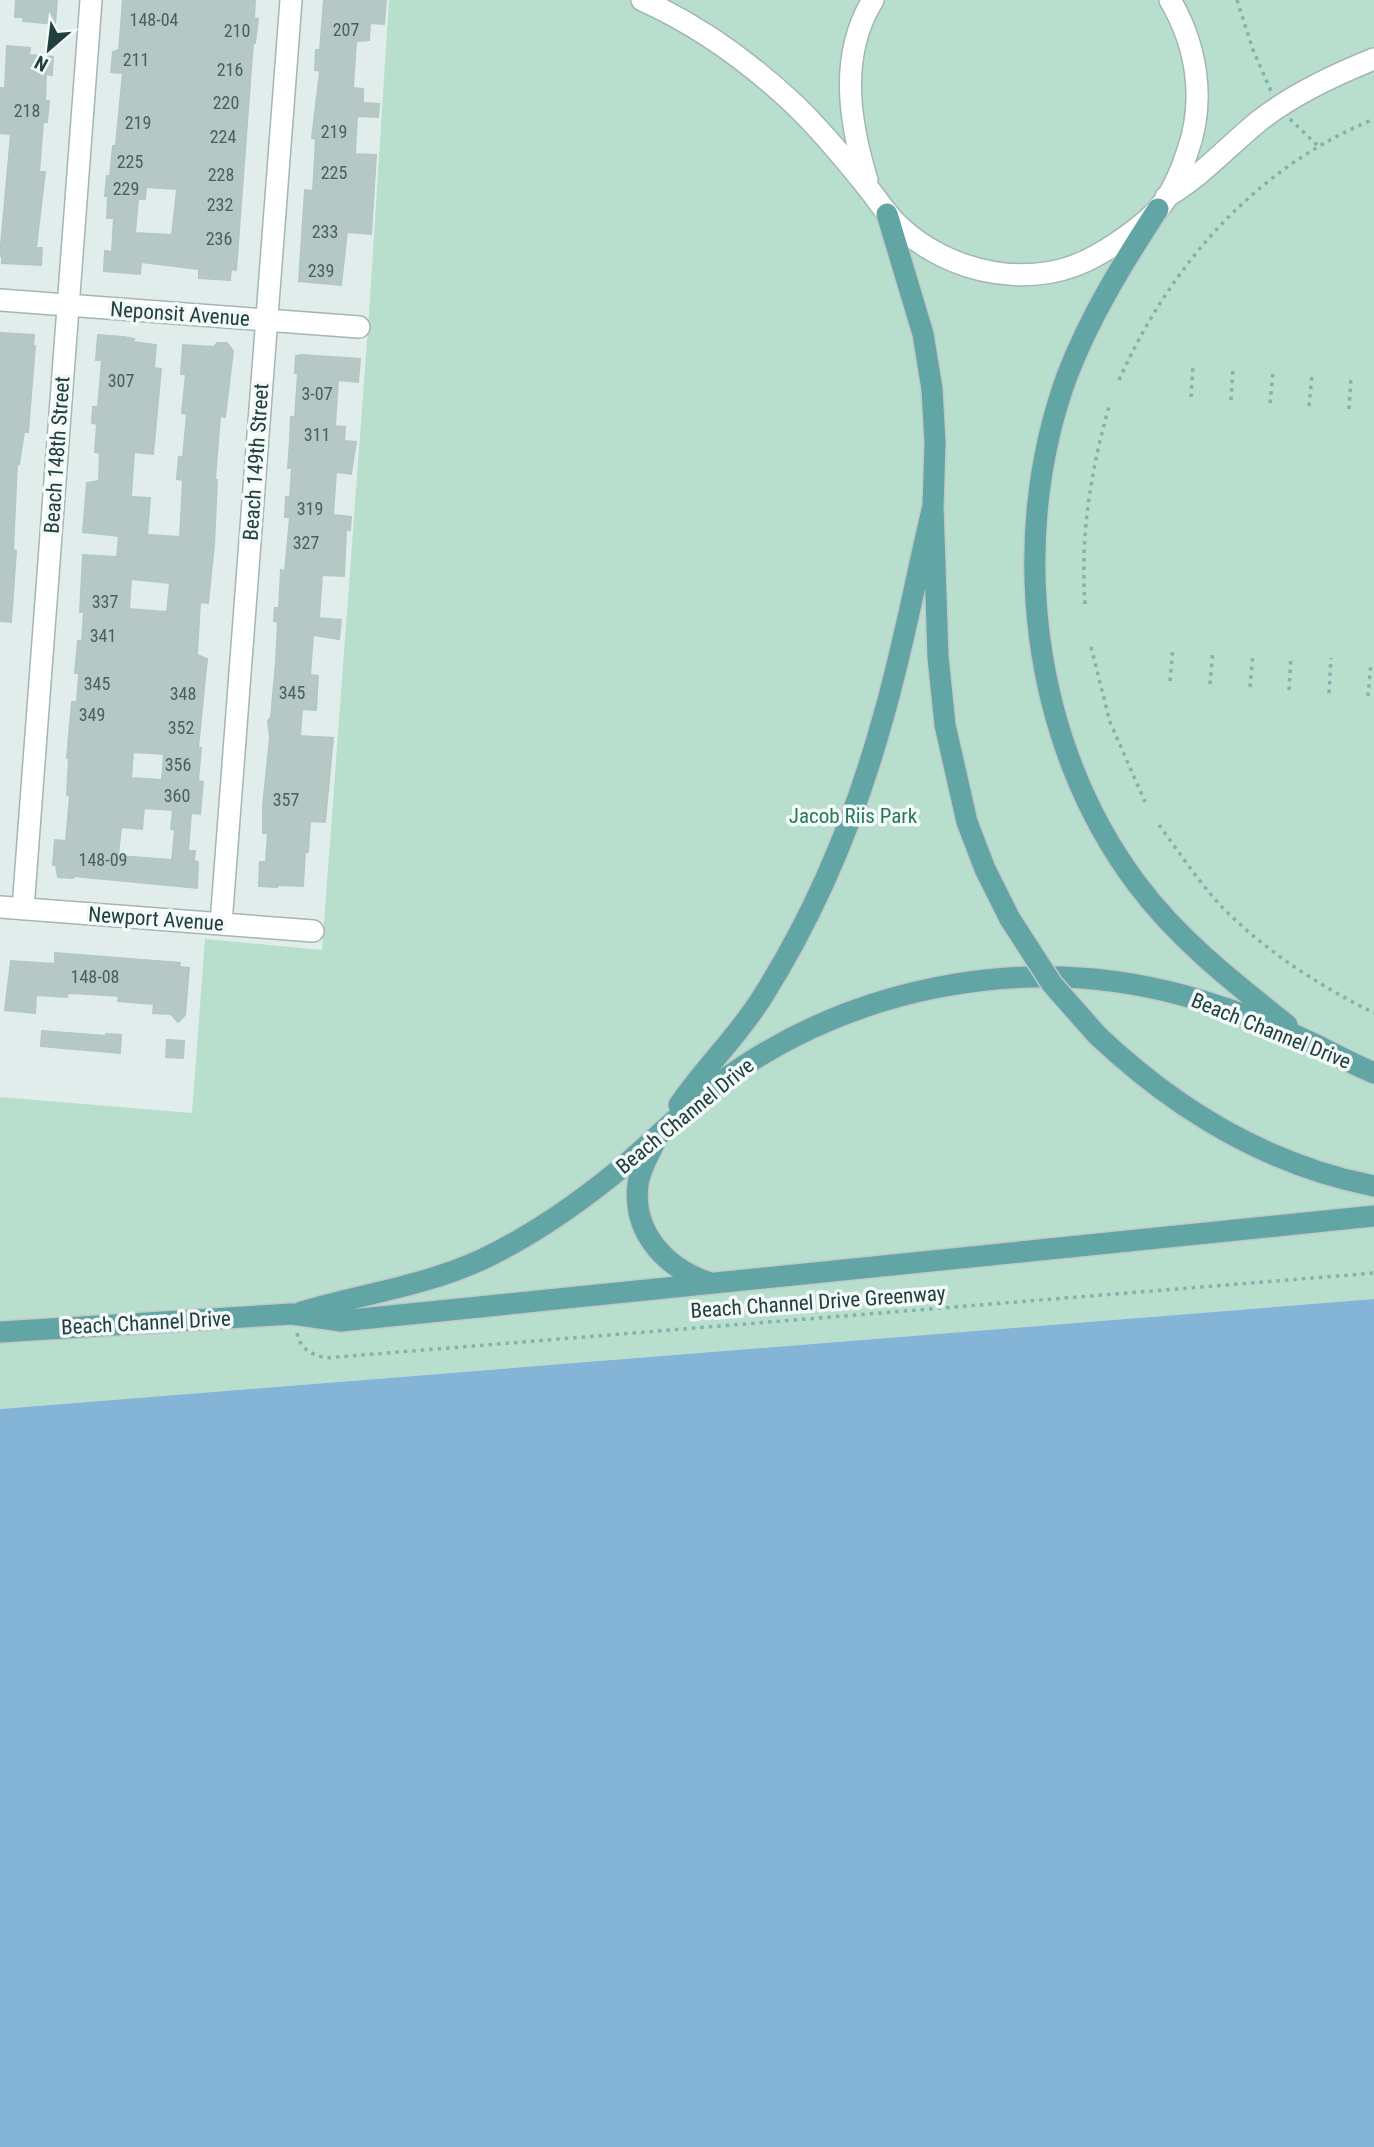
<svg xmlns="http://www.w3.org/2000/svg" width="1374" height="2147" font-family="'Roboto Condensed',sans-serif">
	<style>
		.green { fill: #b8dfcd }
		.water { fill: #85b5d6 }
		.building { fill: #b6c8c4; stroke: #b3c7c4; stroke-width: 2; fill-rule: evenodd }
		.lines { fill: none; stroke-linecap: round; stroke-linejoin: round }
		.minor-casing { stroke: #a3b5b4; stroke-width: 24 }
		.major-casing { stroke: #c1c9c9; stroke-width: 24 }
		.path { stroke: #7fb3b0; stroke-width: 3.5; stroke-dasharray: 3.5 5; stroke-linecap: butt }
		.minor { stroke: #fff; stroke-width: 21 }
		.major { stroke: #62a5a5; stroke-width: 21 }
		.major-bridge-casing { stroke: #c1c9c9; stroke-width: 24; stroke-linecap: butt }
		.major-bridge { stroke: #62a5a5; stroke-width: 21 }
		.labels { text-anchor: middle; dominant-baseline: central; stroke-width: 7; stroke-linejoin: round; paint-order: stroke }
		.number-label { font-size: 18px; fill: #466160 }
		.street-label { font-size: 21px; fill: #203f3e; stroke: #f2f9f7 }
		.park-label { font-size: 21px; fill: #27795b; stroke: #f2f9f7 }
	</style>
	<rect width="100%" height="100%" fill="#e1edeb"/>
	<!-- green -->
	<path class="green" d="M389,0H1374V1299L0,1409V1097L192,1113L205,939L322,950L369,314Z"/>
	<!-- water -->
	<path class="water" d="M1374,1299V2147H0V1409Z"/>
	<!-- building -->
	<path class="building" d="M16,0H57L55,24L23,21L24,17H15Z
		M123,0H255L254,18L258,19L255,43H253L236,270L231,269L230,280L199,278V269L141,262L140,274L104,271L105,251L112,252L114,218H107L108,196H105L107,176H110L113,146H116L120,102L123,73L111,72L113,52L119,50ZM146,187L177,189L172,235L135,233L138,199H145Z
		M324,0H386L384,24L370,23L369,40L356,41L353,88L363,89V103L379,104L378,117L357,116L355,154L376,155L371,234L347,232L341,285L299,281L305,190L313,191L316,139L312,138L320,71L315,70L316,50H320Z
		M7,46L30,48L29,55L53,57L52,75L46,74L45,101H49L47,122H43L40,160L39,172H45L36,248H42L41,265L2,263V256H0L11,134L0,133V88H5Z
		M1,333L34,335L33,346H35L28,432H24L19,464L17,463L13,550L16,551L11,622L0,621Z
		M98,335L124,337L134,339L133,342L156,345L154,368L161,369L153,454L134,452L131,497L150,498L147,535L180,537L183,480L177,479L179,457H183L187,414L182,413L186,374H181L183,345L214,347L217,343H227L233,351L225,417L220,416L215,480H217L214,545L208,603L200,602L197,655L207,659L198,748H201L198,781L203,782L200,814L191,813L188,851H195L194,861L198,862L197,888L73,876V878L58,877L56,865H53L55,840L66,841L70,796L67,795L69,758H67L72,702H77L79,673H75L78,641H82L84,612H80L83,555L117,557L119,536L83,532L87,483L99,481L100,453L95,452L97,424L92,423L93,407H98L102,360H96ZM131,579L170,583L167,612L129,609ZM133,752L164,754L162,780L131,778ZM144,808L173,810L171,829L175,830L172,860L118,856L121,827L142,829Z
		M301,355L360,359L358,382L338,380L335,426L345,427L344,441L356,442L351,474L336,472L333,515L351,517L350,530H346L344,576L322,575L319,618L341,620L339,639L313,635L310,675L318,676L316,710L302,709L300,736L333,738L325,822L310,821L308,852H305L303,886L277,885V887L259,886L260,862H266L268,833H263V806L270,737L268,721L271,717L276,662L278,622L274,621L275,608H279L281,570L285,571L290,517H285L286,497H290L292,468H288L290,440L291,417H295L298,373H295L296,356Z
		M55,953L180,963L179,967L189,968L185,1015L178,1022L171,1014L153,1013L154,1004L118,1001L119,996L72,993L67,994V997L36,995L35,1013L5,1010L11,961L55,964Z
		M42,1031L106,1036V1034L121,1035L120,1053L41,1046Z
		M167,1040L184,1041L183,1058L166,1057Z"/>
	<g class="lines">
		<!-- minor casing -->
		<g class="minor-casing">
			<path id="minor" d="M642,0C700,26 748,61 794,104C821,130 845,159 868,188C878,200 886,214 898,225C950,275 1036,292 1099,254C1115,245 1147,223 1158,209C1171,195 1181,171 1187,153C1206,101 1197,46 1170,0
				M867,180C849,121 839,55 873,0
				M1166,197C1201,177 1228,146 1259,121C1293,94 1334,75 1374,59
				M0,300L359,327
				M0,907L313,931
				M23,909L91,0
				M221,924L291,0"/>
		</g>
		<!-- major casing -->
		<g class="major-casing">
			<path id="major" d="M1158,209C1123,263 1090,316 1067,376C1007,540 1031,743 1137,884C1179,940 1233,982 1287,1025
				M887,214L923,334L932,389L935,443L933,506L938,657L945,725L967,822L985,869L1010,919
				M1097,1035C1175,1109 1267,1165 1374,1186
				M679,1105C705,1067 739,1035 763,996C817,910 856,816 883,718C903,649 916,577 933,506
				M654,1144C648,1156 640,1170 638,1184C632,1232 665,1267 707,1282
				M301,1312C362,1294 425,1286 483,1259C535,1234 582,1201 626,1164C656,1138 684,1110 715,1086C847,987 1022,952 1182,995C1225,1007 1270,1023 1310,1042C1331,1052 1352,1064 1374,1073
				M0,1332L292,1314L341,1321L1374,1216"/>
		</g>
		<!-- path -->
		<path class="path" d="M1237,0L1253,50L1271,91
			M1290,119L1319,147
			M1119,380C1171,264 1255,168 1374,119
			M1191,397L1193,366
			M1231,400L1233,369
			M1270,403L1273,372
			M1309,406L1312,375
			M1349,409L1351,378
			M1085,604C1080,535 1091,469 1110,403
			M1091,647L1110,722L1145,802
			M1170,681L1173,647
			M1210,684L1213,650
			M1250,687L1253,653
			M1289,690L1291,656
			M1329,693L1331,658
			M1368,696L1371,662
			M1159,825C1179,852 1198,881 1221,906C1265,951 1318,985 1374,1013
			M297,1333C300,1349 311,1354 325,1358L1374,1273"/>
		<!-- minor -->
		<use href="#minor" class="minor"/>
		<!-- major -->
		<use href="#major" class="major"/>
		<!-- major-bridge casing -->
		<g class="major-bridge-casing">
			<path id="major-bridge" d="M1010,919L1052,984L1097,1035"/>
		</g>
		<!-- major-bridge -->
		<use href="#major-bridge" class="major-bridge"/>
	</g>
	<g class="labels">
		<!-- number labels -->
		<g class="number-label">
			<text x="154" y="19">148-04</text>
			<text x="346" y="29">207</text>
			<text x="237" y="30">210</text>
			<text x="136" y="59">211</text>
			<text x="230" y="69">216</text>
			<text x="226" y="102">220</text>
			<text x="27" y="110">218</text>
			<text x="138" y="122">219</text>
			<text x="334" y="131">219</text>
			<text x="223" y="136">224</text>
			<text x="130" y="161">225</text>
			<text x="334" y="172">225</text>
			<text x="221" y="174">228</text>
			<text x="126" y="188">229</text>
			<text x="220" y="204">232</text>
			<text x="325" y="231">233</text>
			<text x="219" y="238">236</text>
			<text x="321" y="270">239</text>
			<text x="121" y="380">307</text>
			<text x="317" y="393">3-07</text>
			<text x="317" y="434">311</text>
			<text x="310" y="508">319</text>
			<text x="306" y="542">327</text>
			<text x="105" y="601">337</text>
			<text x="103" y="635">341</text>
			<text x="97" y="683">345</text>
			<text x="292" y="692">345</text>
			<text x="183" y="693">348</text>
			<text x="92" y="714">349</text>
			<text x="181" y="727">352</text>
			<text x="178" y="764">356</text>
			<text x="177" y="795">360</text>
			<text x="286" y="799">357</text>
			<text x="103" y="859">148-09</text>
			<text x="95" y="976">148-08</text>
		</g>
		<!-- street labels -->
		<g class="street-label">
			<text transform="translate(180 314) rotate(4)">Neponsit Avenue</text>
			<text transform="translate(57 455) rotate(-86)">Beach 148th Street</text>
			<text transform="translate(256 462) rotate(-86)">Beach 149th Street</text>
			<text transform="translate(156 919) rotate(4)">Newport Avenue</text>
			<text transform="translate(1271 1031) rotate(22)">Beach Channel Drive</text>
			<text transform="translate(685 1116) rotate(-39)">Beach Channel Drive</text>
			<text transform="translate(818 1302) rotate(-4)">Beach Channel Drive Greenway</text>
			<text transform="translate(146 1323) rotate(-3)">Beach Channel Drive</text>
		</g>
		<!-- park labels -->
		<g class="park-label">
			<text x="853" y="816">Jacob Riis Park</text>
		</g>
	</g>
	<!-- north arrow -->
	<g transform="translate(49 49) rotate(208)" stroke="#f2f9f7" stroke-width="5" paint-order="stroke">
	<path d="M0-5L12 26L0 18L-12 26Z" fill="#203f3e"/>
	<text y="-10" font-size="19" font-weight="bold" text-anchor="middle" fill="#203f3e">N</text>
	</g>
</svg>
